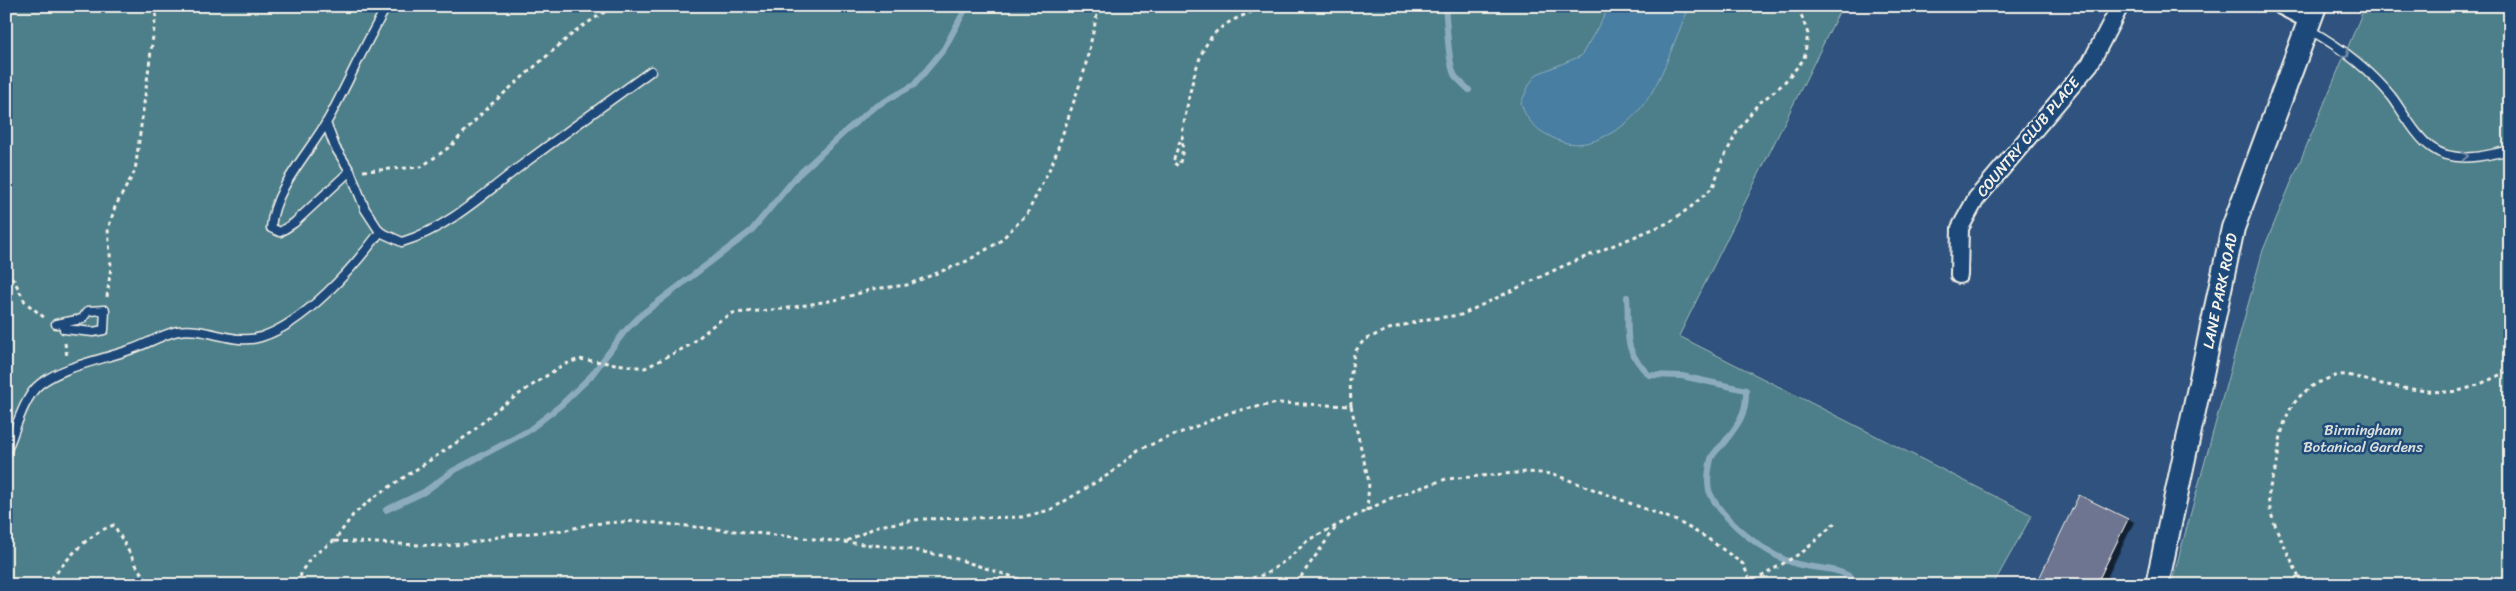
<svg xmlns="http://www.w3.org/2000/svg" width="2516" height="591" font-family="Sriracha,sans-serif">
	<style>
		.green { fill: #4e7f8a; stroke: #a1b8b9 }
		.water { fill: #477ea2; stroke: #8cacbe }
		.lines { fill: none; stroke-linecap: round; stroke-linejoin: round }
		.stream { stroke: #8cacbe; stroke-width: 6 }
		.building { fill: #6d7490; stroke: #f4f1e8; filter: url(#shadow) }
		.lane-casing { stroke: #f4f1e8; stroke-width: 11 }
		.street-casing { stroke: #f4f1e8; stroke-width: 20 }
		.secondary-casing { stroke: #f4f1e8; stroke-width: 26 }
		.path { stroke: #f4f1e8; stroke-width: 3; stroke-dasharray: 4 4; stroke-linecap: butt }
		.lane { stroke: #1f4a7a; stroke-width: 8 }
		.street { stroke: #1f4a7a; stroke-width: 16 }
		.secondary { stroke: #1f4a7a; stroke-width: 22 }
		.oneway { stroke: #748da6 }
		.labels { text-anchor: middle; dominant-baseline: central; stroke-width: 5; stroke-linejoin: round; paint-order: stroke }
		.street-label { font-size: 15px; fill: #f4f1e8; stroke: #1f4a7a }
		.park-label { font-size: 15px; fill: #dbe0da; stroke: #1f4a7a }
	</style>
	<defs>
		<filter id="shadow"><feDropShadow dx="5.5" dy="3" stdDeviation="0" flood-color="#0009"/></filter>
	</defs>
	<rect width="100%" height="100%" fill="#2f527e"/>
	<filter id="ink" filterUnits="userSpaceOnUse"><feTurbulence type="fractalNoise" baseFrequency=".02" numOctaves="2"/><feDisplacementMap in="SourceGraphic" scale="10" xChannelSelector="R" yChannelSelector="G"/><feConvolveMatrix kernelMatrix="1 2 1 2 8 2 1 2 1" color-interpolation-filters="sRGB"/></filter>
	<g filter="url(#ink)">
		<!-- green -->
		<path class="green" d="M6,6H1842L1679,336L2032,515L1993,585H6Z
			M2365,6H2510V585H2171L2263,250Z"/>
		<!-- water -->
		<path class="water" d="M1610,6H1690C1666,55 1657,115 1601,138C1589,144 1573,146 1560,141C1541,133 1527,124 1521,103L1530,83L1537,74L1581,56Z"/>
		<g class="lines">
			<!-- stream -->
			<path class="stream" d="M1445,6C1447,21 1448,66 1455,76C1459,81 1464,85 1469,90
				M1627,297C1630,334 1620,346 1649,375L1682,376L1746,390C1747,414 1738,425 1723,444C1719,448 1713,453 1711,459C1709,468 1706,484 1710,493C1723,521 1767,556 1797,564C1816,569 1836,567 1852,578L1848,585
				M386,510L424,492L453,471L528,431L561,405L591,376L625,331L641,315L751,231L797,176L849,128L873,108L914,85L944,49L967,6"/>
		</g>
		<!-- building -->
		<path class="building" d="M2079,495L2128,519L2096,585H2036Z"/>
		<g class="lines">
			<!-- lane casing -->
			<g class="lane-casing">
				<path id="lane" d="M2310,30C2340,47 2370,70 2392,97C2403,112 2417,138 2432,148C2454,164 2486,156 2510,150
					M326,123L335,147L350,171L365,209L380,232L402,242C448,228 484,194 522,165C565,133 608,102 651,71
					M350,171L294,223L280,232L271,228C274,187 309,154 329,118C349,81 365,43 387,6
					M56,324L82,319L88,311L105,310L104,330L93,332L64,329
					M6,452C14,434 24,396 40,384C65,365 103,360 132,349C147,344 163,334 178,331C205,326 235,346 261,337C305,323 353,268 380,232"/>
			</g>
			<!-- street casing -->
			<g class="street-casing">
				<path id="street" d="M2281,6L2308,20
					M1959,275L1960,228L1976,199L2090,64L2120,6"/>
			</g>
			<!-- secondary casing -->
			<g class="secondary-casing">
				<path id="secondary" d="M2157,585L2233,228L2315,6"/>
			</g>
			<!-- path -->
			<path class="path" d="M1180,141L1173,162L1178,166C1185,153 1181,143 1183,129C1188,102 1195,54 1214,34C1226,21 1243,16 1258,9L1260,6
				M363,171L421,167L451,146L487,108L578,29L614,6
				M6,272L14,280L25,302L45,318
				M107,297L111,266L108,229L115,207L135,171L157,6
				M65,343L67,357
				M1351,406L1350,380L1354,353L1364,340L1389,329L1428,319L1461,315L1561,267L1670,222L1692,206L1713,187L1722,161L1737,132L1757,105L1782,85L1804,59L1808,34L1798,6
				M335,541L440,546L465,544L508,535L566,530L591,524L637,521L902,548L954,558L1038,585
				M847,541L878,526L922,519L1022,517L1050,510L1111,473L1138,450L1231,412L1278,403L1351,406L1369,482L1367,511
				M1754,581L1804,551L1835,523
				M46,585C67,561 83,536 114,525L139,570L150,585
				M300,585L301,572L312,556L335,540L353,515L373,498L471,433L497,409L561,366L579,359L645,368L690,345L716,323L733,313L783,309L840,299L873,289L907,285L967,261L999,242L1027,214L1053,162L1084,72L1099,6
				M1229,585L1266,574L1289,558L1308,540L1391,498L1446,479L1527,472L1553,474L1677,521L1707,538L1743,564L1752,585
				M1299,585L1302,575L1336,527
				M2301,585C2293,557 2274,533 2269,504C2266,488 2277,472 2278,457C2281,424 2289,397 2320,382C2327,379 2337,374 2345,375C2357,376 2369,382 2382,384C2401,388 2422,391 2442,392C2466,393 2489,380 2510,370"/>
			<!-- lane -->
			<use href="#lane" class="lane"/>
			<!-- street -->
			<use href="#street" class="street"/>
			<!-- secondary -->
			<use href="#secondary" class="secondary"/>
		</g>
		<!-- one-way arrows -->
		<defs><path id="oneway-chevron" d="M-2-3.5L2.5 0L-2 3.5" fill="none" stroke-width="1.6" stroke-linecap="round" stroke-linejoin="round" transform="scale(1.25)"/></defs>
		<g class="oneway">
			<use href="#oneway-chevron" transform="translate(2346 54) rotate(39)"/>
			<use href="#oneway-chevron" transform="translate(2465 156) rotate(-1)"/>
		</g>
	</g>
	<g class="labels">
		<!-- street labels -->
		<g class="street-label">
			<text transform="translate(2028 137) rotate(-50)">COUNTRY CLUB PLACE</text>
			<text transform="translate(2220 291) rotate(-78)">LANE PARK ROAD</text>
		</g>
		<!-- park labels -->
		<g class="park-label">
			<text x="2363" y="430">Birmingham<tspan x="2363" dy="17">Botanical Gardens</tspan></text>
		</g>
	</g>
	<!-- margin -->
	<rect width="2516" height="591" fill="none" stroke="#1f4a7a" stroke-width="25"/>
	<rect x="12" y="12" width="2491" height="566" fill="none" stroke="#f4f1e8" stroke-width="2" filter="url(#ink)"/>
</svg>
